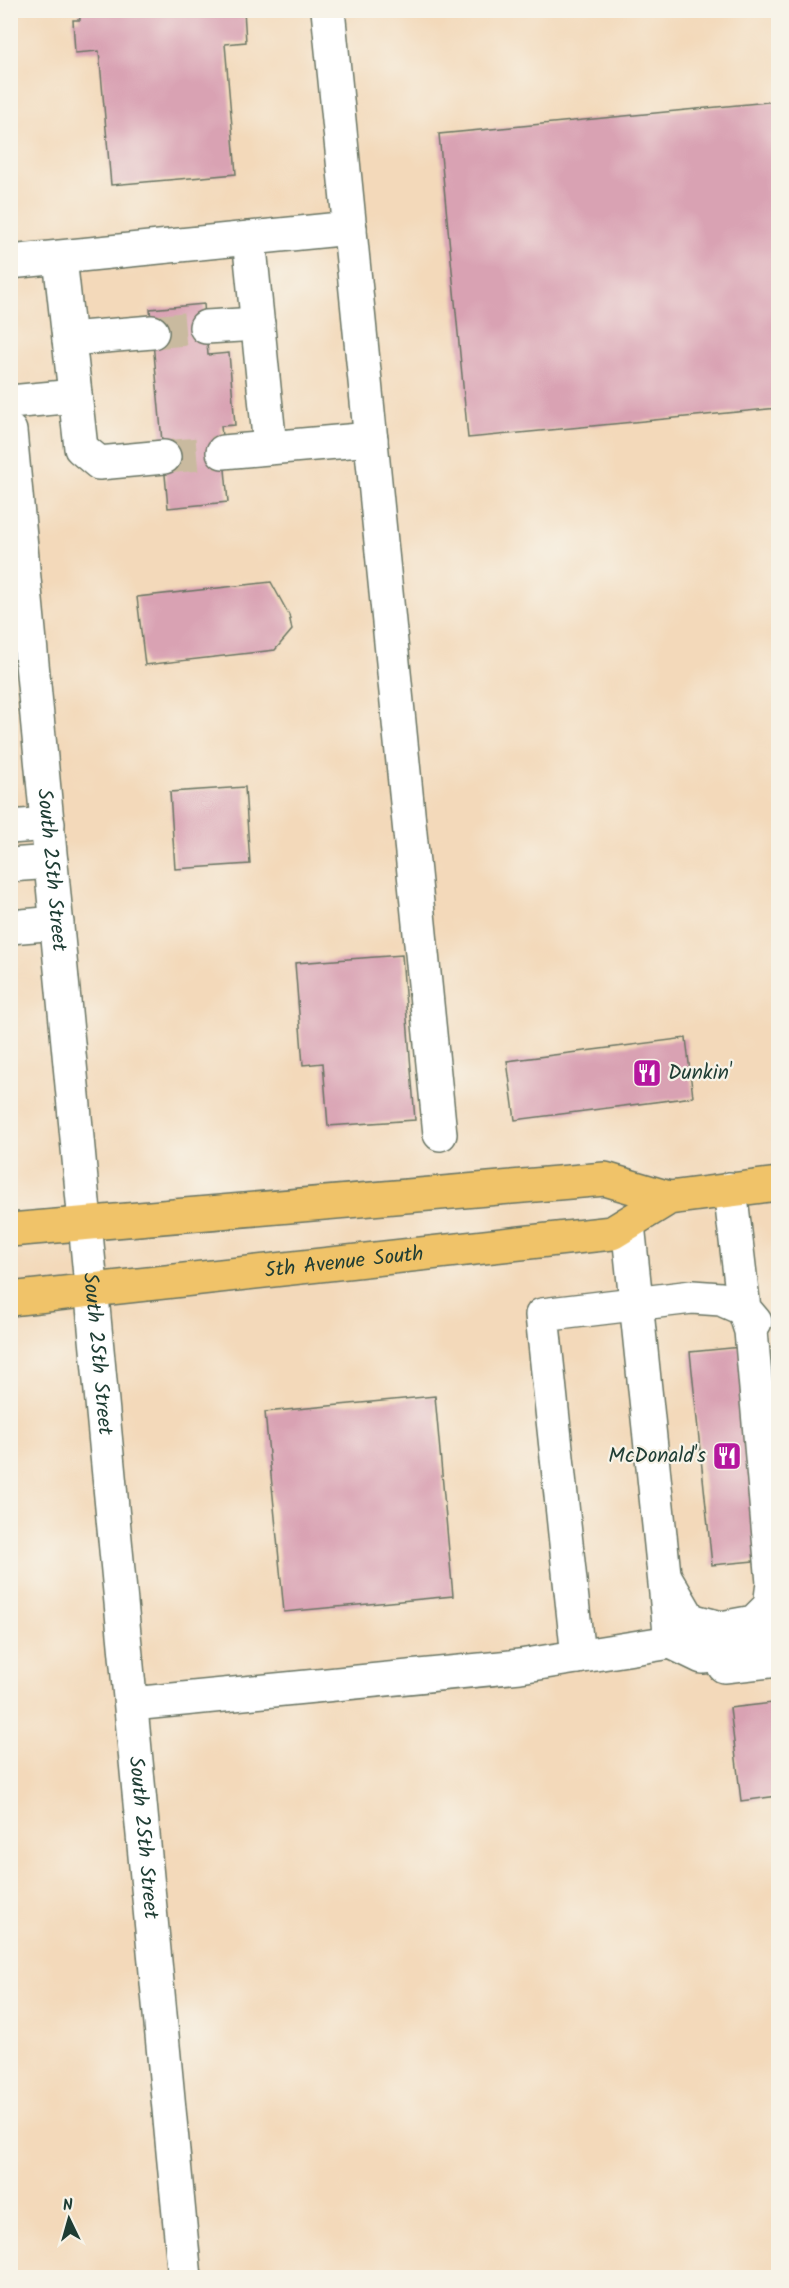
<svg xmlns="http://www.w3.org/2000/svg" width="789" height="2288" font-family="Kalam,sans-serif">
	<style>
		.building { fill: #d9a2b3 }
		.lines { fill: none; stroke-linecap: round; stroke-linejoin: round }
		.minor-tunnel { stroke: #c9ba9f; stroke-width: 33; stroke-dasharray: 33 16; stroke-linecap: butt }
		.minor-casing { stroke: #697463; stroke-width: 36 }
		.major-casing { stroke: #697463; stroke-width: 36 }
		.minor { stroke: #fff; stroke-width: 33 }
		.major { stroke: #f0c369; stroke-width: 33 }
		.labels { text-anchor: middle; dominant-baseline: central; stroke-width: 4.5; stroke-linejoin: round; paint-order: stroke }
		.street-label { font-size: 21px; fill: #1f3d34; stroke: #f7f3e8 }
		.poi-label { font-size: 21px; fill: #1f3d34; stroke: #f7f3e8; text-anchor: start }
	</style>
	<rect width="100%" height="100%" fill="#f7f3e8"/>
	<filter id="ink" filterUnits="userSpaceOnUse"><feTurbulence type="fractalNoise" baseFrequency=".0167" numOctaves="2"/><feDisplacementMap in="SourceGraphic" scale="12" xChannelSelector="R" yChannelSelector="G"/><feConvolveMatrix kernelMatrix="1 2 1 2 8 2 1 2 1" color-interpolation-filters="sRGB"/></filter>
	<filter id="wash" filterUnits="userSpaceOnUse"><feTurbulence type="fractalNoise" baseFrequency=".008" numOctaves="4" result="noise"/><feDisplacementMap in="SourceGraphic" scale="24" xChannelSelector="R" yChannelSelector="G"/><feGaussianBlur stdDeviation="1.35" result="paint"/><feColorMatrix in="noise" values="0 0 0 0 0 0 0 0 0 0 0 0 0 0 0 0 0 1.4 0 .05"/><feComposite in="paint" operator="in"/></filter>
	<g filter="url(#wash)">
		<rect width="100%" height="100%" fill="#f3d9ba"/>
		<g id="blocks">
			<!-- building -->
			<path class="building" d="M79,10H244L246,42L225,44L236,174L111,185L99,51L75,53L73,20H80Z
				M778,101V408L468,438L439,134Z
				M204,304L208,355L229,353L235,425L221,426L228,502L168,508L150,309Z
				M271,582L289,615L292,630L275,650L145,665L137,597Z
				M245,787L250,864L175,869L170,792Z
				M402,955L415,1120L328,1126L323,1063L303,1065L295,963Z
				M686,1038L693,1097L515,1120L507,1061Z
				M741,1347L764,1560L712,1565L690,1352Z
				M435,1396L453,1596L284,1612L265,1412Z
				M773,1703L778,1747V1796L741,1801L730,1708Z"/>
		</g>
	</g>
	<g filter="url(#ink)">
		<use href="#blocks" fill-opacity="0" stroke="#697463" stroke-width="1.5"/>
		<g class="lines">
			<!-- minor-tunnel -->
			<path class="minor-tunnel" d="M152,332L206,327
				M164,457L223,452"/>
			<!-- minor casing -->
			<g class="minor-casing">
				<g id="minor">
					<path d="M328,10L440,1134"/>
					<path d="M249,238L270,447"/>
					<path d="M60,258L81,448L99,463L164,457"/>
					<path d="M10,262L350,228"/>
					<path d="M206,327L258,324"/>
					<path d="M69,339L152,332"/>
					<path d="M10,402L75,396"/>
					<path id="s1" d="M10,431L185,2278"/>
					<path d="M223,452L371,439"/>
					<path d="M10,827L48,824"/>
					<path d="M10,865L51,862"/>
					<path d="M10,927L57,923"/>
					<path d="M730,1189L744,1309L755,1322"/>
					<path d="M671,1642L702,1657L736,1654L764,1637L769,1611"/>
					<path d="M578,1657L542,1315L692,1297L721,1299L744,1309L751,1331L773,1583L770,1606L754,1622L721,1628L690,1620L665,1577"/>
					<path d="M724,1666L778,1660"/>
					<path d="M132,1704L520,1666L671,1642L628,1224"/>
				</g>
			</g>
			<!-- major casing -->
			<g class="major-casing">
				<g id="major">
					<path d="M10,1230L605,1179L669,1198"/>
					<path id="s2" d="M10,1299L612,1233L669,1198L778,1184"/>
				</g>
			</g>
			<!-- minor -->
			<use href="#minor" class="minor"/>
			<!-- major -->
			<use href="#major" class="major"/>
		</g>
	</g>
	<!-- icons -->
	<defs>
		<g id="restaurant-square" transform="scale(1.5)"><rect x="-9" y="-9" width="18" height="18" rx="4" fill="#b5179e" stroke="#f7f3e8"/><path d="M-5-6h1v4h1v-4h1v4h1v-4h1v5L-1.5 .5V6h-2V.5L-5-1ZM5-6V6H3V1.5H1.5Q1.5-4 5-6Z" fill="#fff"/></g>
	</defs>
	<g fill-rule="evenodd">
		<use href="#restaurant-square" x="647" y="1073"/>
		<use href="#restaurant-square" x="727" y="1456"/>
	</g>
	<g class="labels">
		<!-- street labels -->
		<g class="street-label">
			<text stroke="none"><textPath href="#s1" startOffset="441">South 25th Street</textPath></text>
			<text stroke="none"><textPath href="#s2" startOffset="336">5th Avenue South</textPath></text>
			<text stroke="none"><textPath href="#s1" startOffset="927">South 25th Street</textPath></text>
			<text stroke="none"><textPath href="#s1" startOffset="1413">South 25th Street</textPath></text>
		</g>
		<!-- poi labels -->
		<g class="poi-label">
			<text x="668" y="1073">Dunkin'</text>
			<text x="706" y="1456" text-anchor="end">McDonald's</text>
		</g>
	</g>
	<!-- margin -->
	<rect width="789" height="2288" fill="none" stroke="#f7f3e8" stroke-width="36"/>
	<!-- north arrow -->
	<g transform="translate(69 2219) rotate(355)" stroke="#f7f3e8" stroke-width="4.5" paint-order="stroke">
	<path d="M0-4.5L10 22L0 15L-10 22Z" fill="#1f3d34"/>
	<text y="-9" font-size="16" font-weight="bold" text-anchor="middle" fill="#1f3d34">N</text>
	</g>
</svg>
